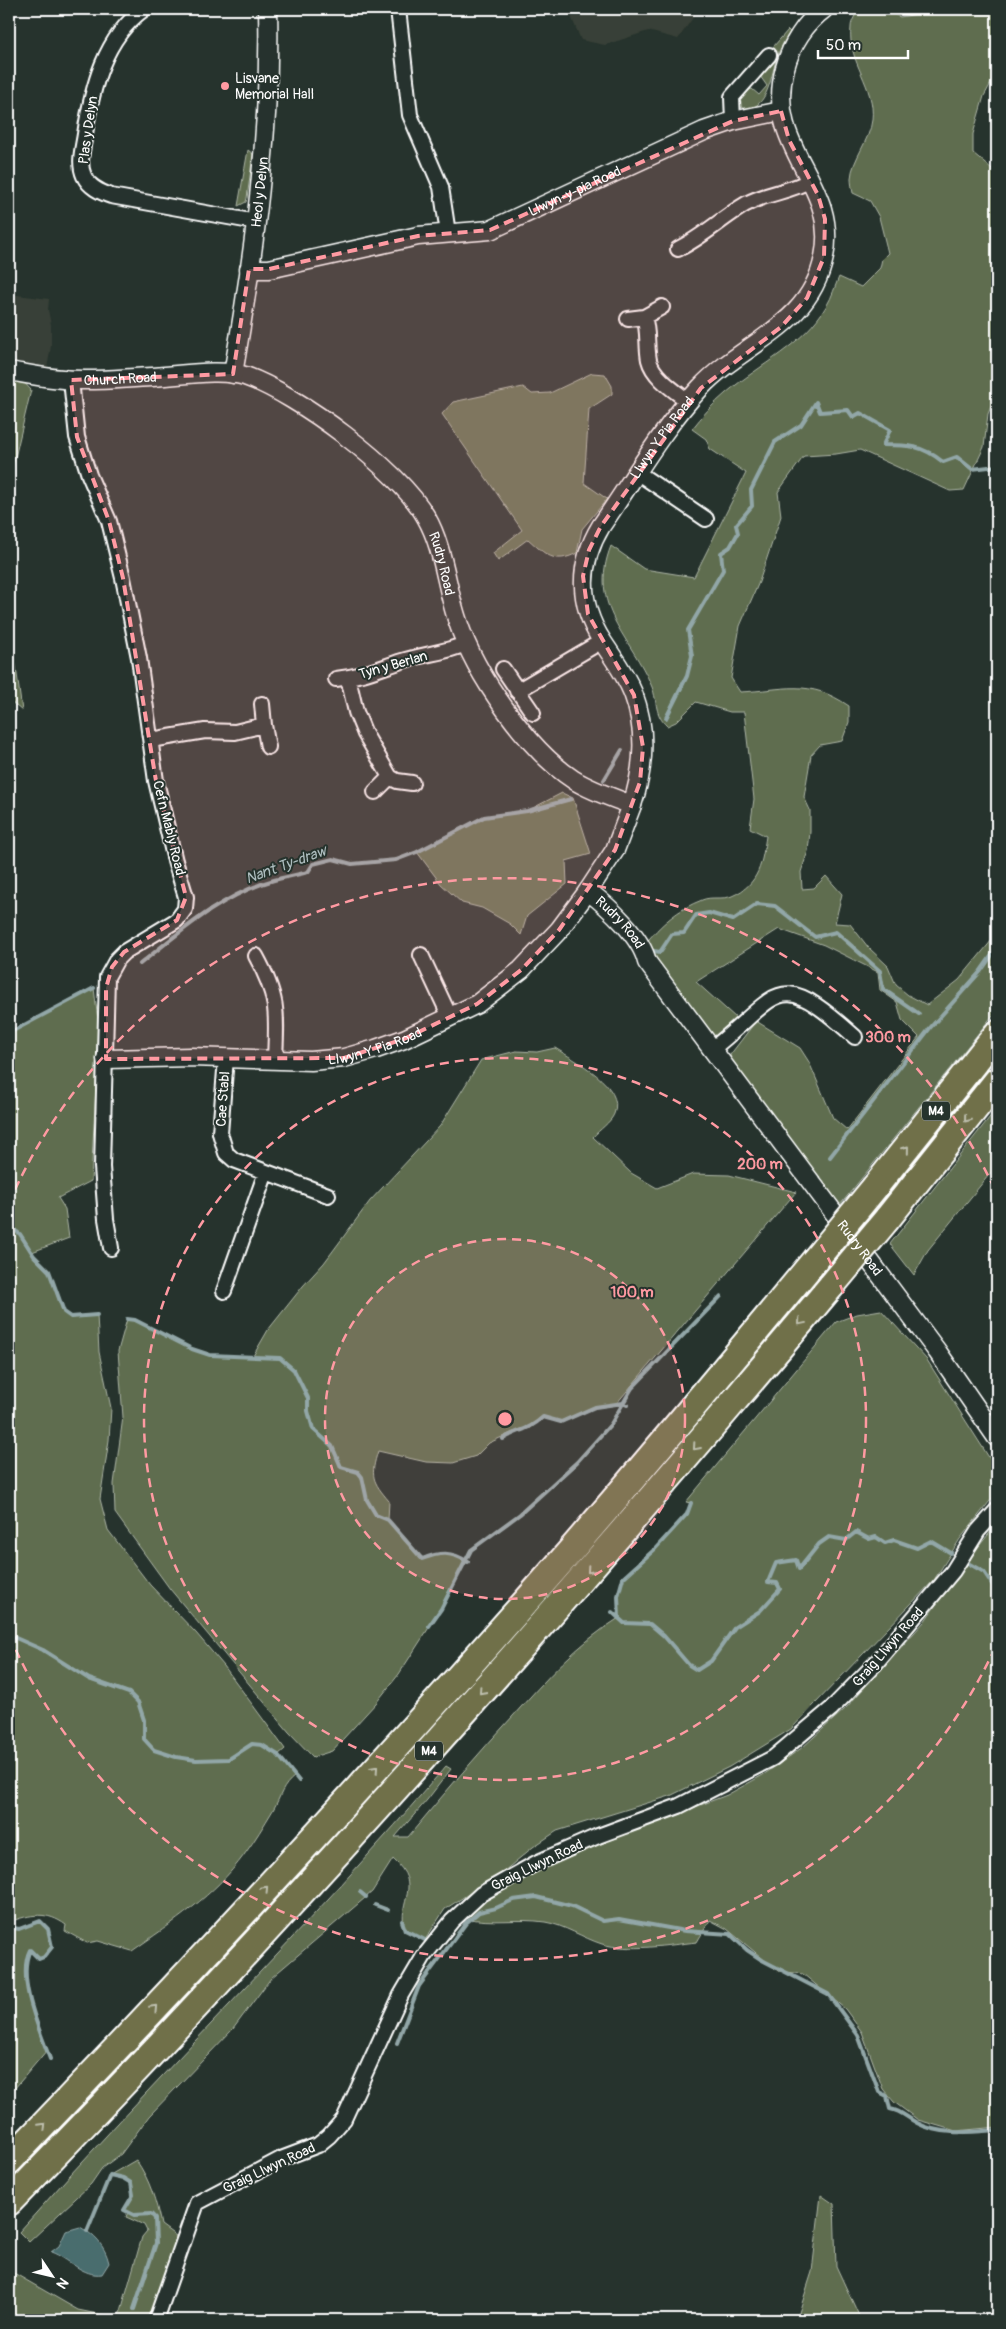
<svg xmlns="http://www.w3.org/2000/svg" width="1006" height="2329" font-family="Pangolin,sans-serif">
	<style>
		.built { fill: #394137 }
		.green { fill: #5e6d4f; stroke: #aeb6a7 }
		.water { fill: #496d6e; stroke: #92a7a8 }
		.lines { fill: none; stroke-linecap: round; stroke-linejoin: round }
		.stream { stroke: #92a7a8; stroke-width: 4 }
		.minor-casing { stroke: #fff; stroke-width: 18 }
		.tertiary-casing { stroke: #fff; stroke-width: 21 }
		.motorway-casing { stroke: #fff; stroke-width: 30 }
		.minor { stroke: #26332d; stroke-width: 14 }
		.tertiary { stroke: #26332d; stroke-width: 18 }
		.motorway { stroke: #6f704a; stroke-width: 26 }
		.motorway-bridge-casing { stroke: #fff; stroke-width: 30; stroke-linecap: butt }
		.motorway-bridge { stroke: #6f704a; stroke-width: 26 }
		.oneway { stroke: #bebfae }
		.marked { fill: #ff9aa2; fill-opacity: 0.2; stroke: #ff9aa2; stroke-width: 4; stroke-dasharray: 10 6; stroke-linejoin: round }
		.ring { fill: none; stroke: #ff9aa2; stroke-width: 2.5; stroke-dasharray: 9 6 }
		.poi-dot { fill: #ff9aa2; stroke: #26332d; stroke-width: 2 }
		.labels { text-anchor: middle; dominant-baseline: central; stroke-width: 4; stroke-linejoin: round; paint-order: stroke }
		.shield { fill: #26332d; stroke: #bec2c0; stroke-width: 1 }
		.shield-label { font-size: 12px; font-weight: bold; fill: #fff }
		.poi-label { font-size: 14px; fill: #fff; stroke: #26332d; text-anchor: start }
		.street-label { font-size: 14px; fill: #fff; stroke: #26332d }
		.water-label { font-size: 15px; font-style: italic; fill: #adbdbe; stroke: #26332d }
		.centre { fill: #ff9aa2; stroke: #26332d; stroke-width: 2.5 }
		.ring-label { font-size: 15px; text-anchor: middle; font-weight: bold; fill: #ff9aa2; stroke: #26332d; stroke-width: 4; stroke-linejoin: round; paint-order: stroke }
	</style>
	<rect width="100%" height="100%" fill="#26332d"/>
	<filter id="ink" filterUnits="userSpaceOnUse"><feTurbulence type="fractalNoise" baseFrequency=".02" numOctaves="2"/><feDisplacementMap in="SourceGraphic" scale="10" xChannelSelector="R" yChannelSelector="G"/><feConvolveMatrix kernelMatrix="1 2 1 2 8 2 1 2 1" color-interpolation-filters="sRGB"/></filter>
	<g filter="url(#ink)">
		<!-- built -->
		<path class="built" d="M568,9H699L678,39L648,31L605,45L581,40Z
			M9,294L49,299L48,310L51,325V346L47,368L9,362Z"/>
		<!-- green -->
		<path class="green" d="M858,9H882L900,17L935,11L963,14L977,9H997L994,42L995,76L984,96L973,134V153L997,173V391L988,414L984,447L964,490L950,491L860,450L836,454L804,456L778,492L781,516L759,582L740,626L731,678L740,692C785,690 808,678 849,706V722L842,741L820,745L811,755L804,797L810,810V832L808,851L801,872L802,889L814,888L826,876L842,894L835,923L850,924L868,947L888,966L896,985L908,995L927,1005L959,980L997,934V1010L836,1210L733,1069L730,1055L756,1021L800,1048L809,1062L833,1118L847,1130L919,1037L902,1020L897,1002L880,990L878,972L824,945L779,929L696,982L736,1018L727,1029L715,1038L709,1034L645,944C660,925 678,909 702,900C711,896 723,900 732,896C760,884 762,862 766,836L750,828L754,799L744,712H730L696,702L676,722L667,726C654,714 658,703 652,687C631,636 587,607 611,546L644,569L694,577L746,473L710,449L706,439L692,429C702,416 713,404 726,393C760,364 804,345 827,305C832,297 835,286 839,277L861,287L880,268L882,259L888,253L879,217L870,201L853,193C852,188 851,183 851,178C852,160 870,140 872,120C876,86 847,63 851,27C851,21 856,15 858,9Z
			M788,30L790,32C784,41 779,50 776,60C771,77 766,116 740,107L737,100L747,90L752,89L759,95L767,86L760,76L777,56L773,52V47Z
			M248,150L253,154L247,198L246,202L238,206Z
			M592,373L605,374L612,386V394L589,409L584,483L607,499L582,529L577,553C554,565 545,554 528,539L498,561L493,553L522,530L442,414L453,402L523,387L532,394L550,393Z
			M9,376L21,379L31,390L9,483Z
			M9,615L22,711L9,700Z
			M562,793L573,798L591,854L566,861L567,884L527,916L521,935L510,924L482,908L462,903L441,884L417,852L484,817L527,811Z
			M94,988L99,1029L91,1181L58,1198L65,1209L69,1238L32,1252L49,1271L64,1312L71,1317L97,1315L99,1352L111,1408L109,1440L100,1499L108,1530L150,1585L196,1633L224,1666L285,1749L278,1755L295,1776C282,1786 281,1796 273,1810C264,1825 255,1840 244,1855C215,1895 172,1923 132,1951L98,1941L87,1943L65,1931L66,1925C47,1911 31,1914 9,1922V1033Z
			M555,1048C574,1060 626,1086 614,1114C611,1122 599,1130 593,1137L631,1173L657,1188L693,1174L729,1175L796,1192L616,1404L595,1407L561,1422L543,1417L531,1428L513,1432L489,1443L476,1456L453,1463L426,1462L378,1451C370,1476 372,1481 389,1501L388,1520L422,1559C439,1553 448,1551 465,1560L441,1609L399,1674L376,1703L332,1751L313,1757L289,1732L170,1589L115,1513L114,1484L123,1417L118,1351L127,1319L135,1320L192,1349L210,1355L253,1356L268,1330L303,1286L324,1263L370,1201L440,1126L481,1060L516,1051L537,1052Z
			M997,1108V1165L928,1250L914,1275L890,1244Z
			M881,1310L927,1360L997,1470V1492L960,1539L934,1580L791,1729L729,1767L670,1796L557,1831L533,1847L503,1872L445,1909L425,1940L405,1930C396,1900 424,1887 393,1859L372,1892L271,1978L233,2029L149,2116L121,2154L102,2168L91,2184L29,2242L19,2232C158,2074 310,1927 446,1766L451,1769L427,1800L395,1837H408C442,1796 477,1755 513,1716C546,1679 577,1644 619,1618L618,1596L623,1578L655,1549L687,1514L691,1503L686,1502L836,1322L857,1314Z
			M997,1524V2127L956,2131L918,2120L894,2102L883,2089L862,2032L845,2009L803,1974L778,1971L727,1929L710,1920L697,1942C669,1945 629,1952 602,1944C583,1938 564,1925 545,1922C518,1918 492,1924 465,1918L491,1894L635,1827L690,1809L727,1795L763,1775L803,1747L845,1709L924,1622L966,1562Z
			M40,1921L48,1929L52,1947L44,1957L39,1959L29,1950C16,1976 38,2024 47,2050L9,2095V1927L20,1929Z
			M136,2160C150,2180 156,2201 161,2225L176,2236L173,2287L159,2320H9V2276L12,2272L78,2310L117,2318L121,2311L142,2237L147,2231L144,2225L126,2217L128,2212L124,2210L133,2195L131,2183L123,2178L110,2175Z
			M821,2195L834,2204L836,2266L861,2320H793L797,2319L812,2272Z"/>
		<!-- water -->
		<path class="water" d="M80,2227C94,2235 105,2245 109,2263L102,2274C83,2277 68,2258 51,2252L59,2246L66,2231Z"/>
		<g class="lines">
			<!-- stream -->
			<path class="stream" d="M666,718L687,676L692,656L688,630L723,570L721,553L730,547L738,533L736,525L752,506L751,490L775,442L801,425L816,402L820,412L848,410L853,417L860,413L890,430L883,445C909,445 922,445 943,462L957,457L972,469L997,466
				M604,780L622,750
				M654,951L660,952L672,934L684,933L696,915L709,913L733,920L757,904L775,906L815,937L836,932L880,971L883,989L919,1014
				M140,964C180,932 223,894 274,880C285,877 297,875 308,872L313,864L333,859L352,864L396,860L417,852L484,817L527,811L571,799
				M9,1033L94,988
				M830,1157L930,1028L980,972L997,948
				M9,1226L20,1234L34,1256L49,1271L64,1312L71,1317L97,1315
				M127,1319L135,1320L192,1349L210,1355L280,1358L294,1370L308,1398V1411L313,1429L332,1446L341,1467L358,1472L362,1477L367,1500L376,1515L388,1520L422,1559C440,1552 451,1551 468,1562
				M503,1439C519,1429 528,1431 543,1417L561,1422L595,1407L623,1403L627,1405
				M966,1562L984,1572L994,1587L997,1588
				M612,1612L624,1623L650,1624L664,1636L689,1665L697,1670L711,1661L735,1627L760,1611L780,1589L777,1583L768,1582L776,1563L796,1560L799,1569L819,1544L829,1537L846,1540L856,1532L869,1539L876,1537L885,1543L894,1540L917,1548L931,1541L951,1553
				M619,1618L618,1596L623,1578L655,1549L687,1514L691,1503
				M429,1626L441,1609L471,1550L520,1514L577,1462L611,1424L632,1388L721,1296
				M9,1635L43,1650L89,1679L129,1693L138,1702L144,1720V1739L154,1750L176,1757L196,1760L229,1759L252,1744L262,1745L278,1755L299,1781
				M360,1892L366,1897
				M375,1905L388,1910
				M402,1921L405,1930L425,1940
				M9,1927L19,1929L40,1921L48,1929L52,1947L44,1957L39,1959L30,1950C16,1978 40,2031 50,2059
				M397,2043L419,1986L466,1923L479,1912L496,1908L513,1900L536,1897L572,1906L603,1921L619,1919L685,1931L730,1934L747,1950L762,1960L828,1994L858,2035L879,2092L887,2096L890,2109C902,2111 907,2118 917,2123C941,2136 971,2132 997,2130
				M87,2231L110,2175L123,2178L131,2183L133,2195L124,2210L134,2215L151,2214L155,2218L156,2243L134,2309"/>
			<!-- minor casing -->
			<g class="minor-casing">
				<path id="minor" d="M144,9C104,38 92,88 85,134C83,148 78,163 84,176C89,187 100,192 111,196L256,222
					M398,9L410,115L441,187L448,233
					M733,121L732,97L769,55
					M678,249C703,237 722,218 746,204C766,193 790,192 811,180
					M644,317C649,332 646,345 649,360C653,377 675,391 689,402
					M628,319L644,317L662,307
					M71,380L77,437L89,475L109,521L123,578L139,658L156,781L175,861L186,897L185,909L177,920L124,952L117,959L107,977L102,1167L106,1219L111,1248
					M638,473L706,519
					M503,669L533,713
					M348,678L356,712L365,734L390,777
					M336,679C363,676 377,669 402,661C423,654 445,653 465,644
					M517,691L602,641
					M262,704L264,725
					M151,740L205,731L235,732L264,725L268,747
					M375,792L390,777L397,781L412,783
					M421,955L450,1017
					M256,956C279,998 277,1014 275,1059
					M711,1050C782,994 775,965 855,1037
					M226,1058L220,1133L226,1153L234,1160L328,1195
					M224,1291L266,1172
					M156,2320L197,2203L281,2159L318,2145L329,2136L344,2119L401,1995L424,1956L452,1921L481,1894L536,1863L598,1836L679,1806L773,1758L831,1709L875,1664L953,1571L978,1531L997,1510"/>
			</g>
			<!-- tertiary casing -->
			<g class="tertiary-casing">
				<g id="tertiary">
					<path id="s1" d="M249,269H269L418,236L490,230L704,131L733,121L781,111"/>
					<path id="s2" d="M9,371C27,374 45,378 63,379C92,382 123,378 152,377C178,376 220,368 245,376C297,394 399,469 426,517C444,548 446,588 458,622C475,674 528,750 574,780C592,791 613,798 632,805L615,850L588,891C609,907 641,936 647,962L937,1351L997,1438"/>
					<path id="s3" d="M233,374C254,253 271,132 268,9"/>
					<path id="s4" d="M632,805C644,769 647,730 633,693C625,673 613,658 602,641C578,603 578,564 601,526C633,480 662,429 700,388C743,342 810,327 824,257C840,182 763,149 785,68C791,45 805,23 824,9"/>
					<path id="s5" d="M106,1059L191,1057L311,1061L344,1058L376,1049L404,1039L477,1004L521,970L559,930L588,891"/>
				</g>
			</g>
			<!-- motorway casing -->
			<g class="motorway-casing">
				<path id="motorway" d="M875,1187L997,1034
					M887,1219L997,1081
					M9,2161C195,1968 376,1772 553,1571C642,1469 729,1364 815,1260
					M9,2202C296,1908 568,1600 832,1285"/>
			</g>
			<!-- minor -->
			<use href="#minor" class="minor"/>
			<!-- tertiary -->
			<use href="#tertiary" class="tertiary"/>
			<!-- motorway -->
			<use href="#motorway" class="motorway"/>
			<!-- motorway-bridge casing -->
			<g class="motorway-bridge-casing">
				<path id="motorway-bridge" d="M815,1260L875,1187
					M832,1285L887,1219"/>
			</g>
			<!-- motorway-bridge -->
			<use href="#motorway-bridge" class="motorway-bridge"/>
		</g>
		<!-- one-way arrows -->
		<defs><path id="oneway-chevron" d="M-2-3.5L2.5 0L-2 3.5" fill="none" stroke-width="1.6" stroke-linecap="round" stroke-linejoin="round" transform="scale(1.25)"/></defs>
		<g class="oneway">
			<use href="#oneway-chevron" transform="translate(967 1119) rotate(129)"/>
			<use href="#oneway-chevron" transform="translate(906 1149) rotate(-51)"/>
			<use href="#oneway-chevron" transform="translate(801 1322) rotate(130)"/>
			<use href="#oneway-chevron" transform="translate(696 1447) rotate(131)"/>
			<use href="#oneway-chevron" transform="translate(590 1570) rotate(131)"/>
			<use href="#oneway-chevron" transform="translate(482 1691) rotate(132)"/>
			<use href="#oneway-chevron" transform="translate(375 1769) rotate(-48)"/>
			<use href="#oneway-chevron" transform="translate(265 1889) rotate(-47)"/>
			<use href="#oneway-chevron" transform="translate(154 2008) rotate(-47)"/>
			<use href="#oneway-chevron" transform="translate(43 2126) rotate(-46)"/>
		</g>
	</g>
	<!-- marked area -->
	<path class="marked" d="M781,111L789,140L818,195L825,219L824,257L807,298L781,327L701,388L601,526L589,550L583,576L588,614L634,695L643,747L640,782L615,850L559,930L521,970L477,1004L404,1039L344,1058L106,1059V988L112,967L124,952L177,920L186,897L156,781L123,578L109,521L77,437L71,380L233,374L249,269H269L418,236L490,230L733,121Z"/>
	<!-- distance rings -->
	<circle cx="505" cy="1419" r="180" fill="#ff9aa2" fill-opacity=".12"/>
	<g class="ring">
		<circle cx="505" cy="1419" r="180"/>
		<circle cx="505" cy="1419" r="361"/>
		<path d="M995 1648A541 541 0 0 1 9 1635M9 1203A541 541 0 0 1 995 1190"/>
	</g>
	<!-- markers -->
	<circle class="poi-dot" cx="225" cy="86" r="5"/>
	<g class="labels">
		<!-- shield labels -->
		<g class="shield">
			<rect x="922" y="1101.5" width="28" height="19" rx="4"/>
			<rect x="415" y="1741.5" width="28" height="19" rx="4"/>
		</g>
		<g class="shield-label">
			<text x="936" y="1111">M4</text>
			<text x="429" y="1751">M4</text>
		</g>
		<!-- poi labels -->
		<g class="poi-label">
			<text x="235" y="78">Lisvane<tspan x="235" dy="16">Memorial Hall</tspan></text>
		</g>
		<!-- street labels -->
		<g class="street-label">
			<text transform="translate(88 130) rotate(-82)">Plas y Delyn</text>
			<text stroke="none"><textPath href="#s3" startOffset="184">Heol y Delyn</textPath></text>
			<text stroke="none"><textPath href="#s1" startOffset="338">Llwyn-y-pia Road</textPath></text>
			<text stroke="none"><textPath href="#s2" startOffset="112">Church Road</textPath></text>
			<text stroke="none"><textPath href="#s4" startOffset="404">Llwyn Y Pia Road</textPath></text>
			<text stroke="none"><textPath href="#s2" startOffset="519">Rudry Road</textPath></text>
			<text transform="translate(393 665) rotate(-16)">Tyn y Berlan</text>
			<text transform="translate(169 828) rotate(76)">Cefn Mably Road</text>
			<text stroke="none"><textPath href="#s2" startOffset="984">Rudry Road</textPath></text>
			<text stroke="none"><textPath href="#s5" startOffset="271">Llwyn Y Pia Road</textPath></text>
			<text transform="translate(223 1099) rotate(-86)">Cae Stabl</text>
			<text stroke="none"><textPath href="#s2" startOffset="1389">Rudry Road</textPath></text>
			<text transform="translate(888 1647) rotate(-49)">Graig Llwyn Road</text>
			<text transform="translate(537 1865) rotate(-26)">Graig Llwyn Road</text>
			<text transform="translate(269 2168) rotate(-25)">Graig Llwyn Road</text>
		</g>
		<!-- water labels -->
		<g class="water-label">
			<text transform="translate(286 865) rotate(-20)">Nant Ty-draw</text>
		</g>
	</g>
	<circle cx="505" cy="1419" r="8" class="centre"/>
	<g class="ring-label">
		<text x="888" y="1042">300 m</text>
		<text x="760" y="1169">200 m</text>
		<text x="632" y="1297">100 m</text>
	</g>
	<!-- margin -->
	<rect width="1006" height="2329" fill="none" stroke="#26332d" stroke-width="30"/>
	<rect x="15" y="15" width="976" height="2299" fill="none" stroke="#fff" stroke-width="2" filter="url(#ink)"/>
	<!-- north arrow -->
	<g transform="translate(52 2276) rotate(125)" stroke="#26332d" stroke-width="4" paint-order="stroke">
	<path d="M0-4L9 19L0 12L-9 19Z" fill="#ffffff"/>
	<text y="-8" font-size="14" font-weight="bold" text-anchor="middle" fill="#ffffff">N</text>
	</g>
	<!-- scale -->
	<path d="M818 50v8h90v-8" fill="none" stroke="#ffffff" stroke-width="2.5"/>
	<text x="826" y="50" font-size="15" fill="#ffffff" stroke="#26332d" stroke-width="4" paint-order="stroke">50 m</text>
</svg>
